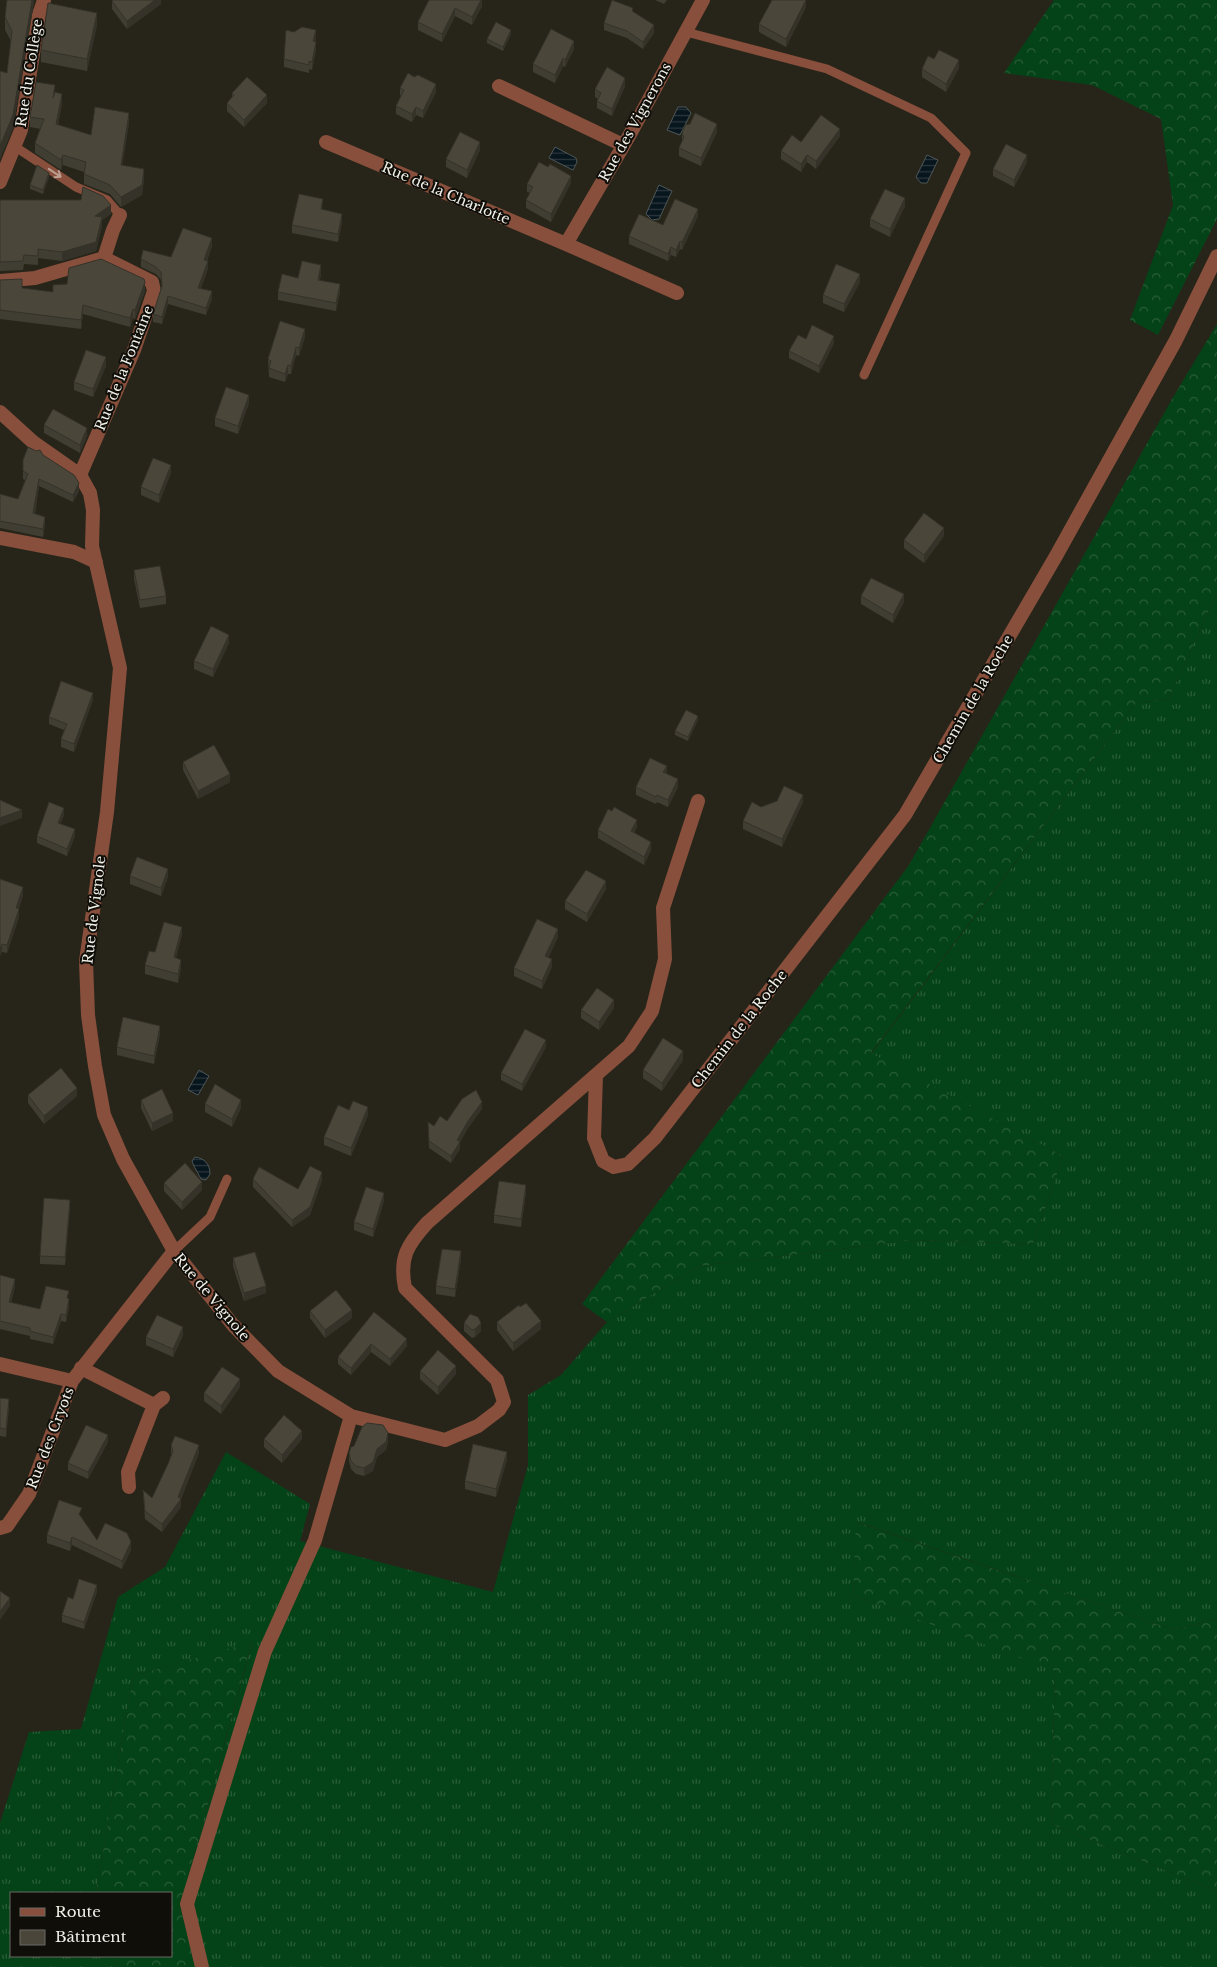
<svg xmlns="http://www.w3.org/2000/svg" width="1217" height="1967" font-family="'Libre Baskerville',serif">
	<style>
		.grass { fill: url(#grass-tufts) }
		.forest { fill: url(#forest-crowns) }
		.water { fill: url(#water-rules); stroke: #4e5759 }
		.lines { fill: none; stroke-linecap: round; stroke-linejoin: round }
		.service { stroke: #884f3c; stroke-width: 9 }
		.minor { stroke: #884f3c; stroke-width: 14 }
		.wall { fill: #403d32 }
		.shaded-wall { fill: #343229 }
		.building { fill: #4a473a; stroke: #343229 }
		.oneway { stroke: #bda092 }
		.labels { text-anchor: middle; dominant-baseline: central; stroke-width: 4; stroke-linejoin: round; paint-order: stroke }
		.street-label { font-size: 14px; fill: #f2f0e8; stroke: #0f0e09 }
	</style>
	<defs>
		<pattern id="grass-tufts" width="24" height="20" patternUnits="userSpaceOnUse" patternTransform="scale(1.25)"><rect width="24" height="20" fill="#044217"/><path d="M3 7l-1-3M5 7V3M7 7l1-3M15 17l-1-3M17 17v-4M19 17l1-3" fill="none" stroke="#295e39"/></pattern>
		<pattern id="forest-crowns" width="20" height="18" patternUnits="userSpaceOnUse" patternTransform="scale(1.25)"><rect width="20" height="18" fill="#044217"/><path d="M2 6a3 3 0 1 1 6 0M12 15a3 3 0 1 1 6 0" fill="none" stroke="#295e39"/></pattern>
		<pattern id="water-rules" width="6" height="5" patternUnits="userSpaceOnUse" patternTransform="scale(1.25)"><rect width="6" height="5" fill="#07151c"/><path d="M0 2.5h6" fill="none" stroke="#2c373d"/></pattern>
	</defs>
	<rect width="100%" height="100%" fill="#272519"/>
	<!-- grass -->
	<path class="grass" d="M1217,593V1619L1174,1630L857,1522L853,1595L1055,1670L1051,1824L1217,1891V1967H196L180,1906L252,1643L133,1676L96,1893H11V1956H119L116,1967H0V1823L29,1732L81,1729L118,1597L165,1567L226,1452L310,1504L300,1541L493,1592L528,1465V1395L561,1375L607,1322L699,1266L915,1240L1033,1244L1063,1156L871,1054L1137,702L1168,700Z"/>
	<!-- forest -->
	<path class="forest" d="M1054,0H1217V219L1158,335L1130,320L1173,205L1161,119L1092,85L1004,73Z
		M1217,324V593L1168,700L1137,702L871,1053L1063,1156L1033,1244L915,1240L699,1266L607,1322L582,1304L909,865L1172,399Z
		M856,1522L1174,1630L1217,1619V1891L1051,1824L1055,1671L853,1595Z
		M252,1642L180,1906L196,1967H116L119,1956H171V1893H96L133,1676Z"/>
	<!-- water -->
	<path class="water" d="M678,107H686L691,113L680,135L667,130Z
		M555,147L576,158L577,162L573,170L549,158Z
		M927,155L938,160L927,183H921L916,177Z
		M659,185L672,191L659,219L652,220L646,214Z
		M199,1070L209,1076L198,1095L188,1090Z
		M195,1157C204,1158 210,1164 210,1174L206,1180L201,1179C199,1175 193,1165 192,1161Z"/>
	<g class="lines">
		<!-- service -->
		<path class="service" d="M686,32L827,69L931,118L966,153L864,375
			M14,146L76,187L107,200L120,215
			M174,1251L210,1217L227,1179"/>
		<!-- minor -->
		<path class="minor" d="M499,86L623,145
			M326,142L566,244L677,293
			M0,182L21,130L39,15L44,0
			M566,244L629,136L703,0
			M104,258L113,230L120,215
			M0,281L35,278L104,258
			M0,412L33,442L80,475L90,493L93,510L92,546L120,668L107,812L86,961L88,1015L95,1066L104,1115L123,1159L174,1251L233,1325L278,1371L351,1416L445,1440L478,1426L499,1410L504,1402L497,1380L405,1288C399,1258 407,1245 427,1223L629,1046L652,1011L665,959L663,908L698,801
			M80,475L134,350L154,291L152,282L104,258
			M0,538L74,552L96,562
			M596,1075L594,1138L603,1161L614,1167L628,1164L655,1138L905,815L1056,556L1176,340L1217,256
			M0,1364L72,1381
			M81,1368L154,1405
			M129,1487L128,1472L154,1405L163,1398
			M0,1528L7,1526L29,1494L72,1381L174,1251
			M202,1967L187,1904L265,1651L315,1540L351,1416"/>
	</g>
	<!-- wall -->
	<path class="wall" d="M34,0L13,128L0,159V71L7,73L11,41L5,30V17Z
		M161,0V4L127,29L112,9V1Z
		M429,0H482V6L472,25L455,16L442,42L418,30V22Z
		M655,0H667L664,4Z
		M806,7L786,47L759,32V24Z
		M633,11L654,33L643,49L627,38L604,30V23Z
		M97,25L87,71L41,62V50Z
		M511,34L503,51L487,43V39Z
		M316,38L315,42L316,50L312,70L309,69V73L284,67V59Z
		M574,49L565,67L563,66L555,83L533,72V64Z
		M934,59L959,68L946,92L922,77V69Z
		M414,77L436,92L423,118L416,115L412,122L396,114V106L401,96L400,95V88Z
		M625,86L612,116L597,108V101L598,99L595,97V89Z
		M55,93L62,104L58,125L91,135L129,123L122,165L144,179L142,195L121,207L110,194L84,184V172L63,165L61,170L35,153V143L41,129L30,127V117Z
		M232,93L267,103L244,127L227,111V103L232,97Z
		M717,132L701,166L679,156V148L682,141V133Z
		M840,136L816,169L807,162L801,172L781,159V151L801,142Z
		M480,150L467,178L446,167V159Z
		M1027,162L1014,187L993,176V169Z
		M49,177L43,194L30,189V185Z
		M571,183L551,222L526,208V200L530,193L527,192V184Z
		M0,200L111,214L102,220V226L96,251L62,261L38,258V265L24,264L23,270L0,271Z
		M905,206L890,237L870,227V219Z
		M323,207L322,209L342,222L338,242L292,233V225Z
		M698,216L682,250L680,249L676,257L671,255L668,261L629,244V236L663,225Z
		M212,246L207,261L208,269L201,288L212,299L206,315L168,304L162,324L153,322V314L162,288L161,280L156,274L141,267V259L171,257Z
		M321,273L320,280L340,292L336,311L278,300V292L298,278Z
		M0,280L22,288L53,292V285L145,291L135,319L133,318L130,327L83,314L81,329L0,319Z
		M860,282L844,312L823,303V295Z
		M305,337L299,356L296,355L291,374H288L285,382L269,377L268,359Z
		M806,339L834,343L819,373L789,358V351Z
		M106,366L93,397L74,390V382Z
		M249,403L238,434L215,426V418Z
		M44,425L87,436L80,453L44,433Z
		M43,455L79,491L73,502L39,486L35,514L45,524L43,537L0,528V494L18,499L25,480L23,479V460Z
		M171,473L159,503L141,495V487Z
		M944,536L924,563L904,548V540Z
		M134,570L166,596V604L140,608L134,579Z
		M861,596L904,602L893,623L861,604Z
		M229,643L213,677L194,669V661Z
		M93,700L74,752L61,747V739L64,730L49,724V717Z
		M698,720L688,741L675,735V731Z
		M183,762L230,782L198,799L183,770Z
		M666,774L678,787L668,807L657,802L656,804L636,795V787Z
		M803,802L782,847L743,829V821L761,807Z
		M612,811L637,827L634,833L651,850L644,865L598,838V830Z
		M64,815L60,824L75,836L67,856L37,843V836Z
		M130,876L168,877L161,896L130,884Z
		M0,879L23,895L19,908V917L7,953L2,952Z
		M606,889L587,922L565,909V901Z
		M182,935L176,958L181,968L178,983L145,974V965L155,952Z
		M558,937L548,958L552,967L542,989L514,976V968Z
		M614,1008L599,1030L581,1018V1010Z
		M160,1034L154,1064L117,1055V1047Z
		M546,1047L522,1091L501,1080V1073Z
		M683,1060L662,1091L643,1078V1070Z
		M28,1095L77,1096L44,1124L28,1103Z
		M141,1100L173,1121L152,1131L141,1108Z
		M205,1104L241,1108L232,1127L205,1112Z
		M482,1109L468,1128L460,1142V1149L451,1163L429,1148L428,1122L434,1126Z
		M349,1110L368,1115L351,1156L324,1145V1137Z
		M253,1179L298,1189L322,1180L310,1215L292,1227L253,1187Z
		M164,1183L202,1190L182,1210L164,1191Z
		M526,1193L521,1227L494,1223V1215Z
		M384,1201L373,1237L354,1230V1222Z
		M70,1208L65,1265L40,1264V1256Z
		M233,1258L266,1293L244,1301L233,1266Z
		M461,1259L455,1297L436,1294V1286Z
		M0,1275L15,1286L11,1303L40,1309L68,1299L69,1307L66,1322L61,1321L53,1344L30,1339V1336L0,1329Z
		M520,1307L541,1329L513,1351L497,1330V1322Z
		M310,1311L352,1318L325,1338L310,1318Z
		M374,1312L407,1346L390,1366L371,1352L351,1375L338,1364V1357Z
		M464,1323L481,1331L475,1337L472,1338L464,1331Z
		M183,1335L173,1357L146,1345V1337Z
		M420,1371L456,1374L438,1395L420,1379Z
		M240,1387L221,1414L204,1401V1393Z
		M0,1398L9,1407L6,1437L0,1436Z
		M264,1439H302L282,1463L264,1447Z
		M388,1441L386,1450L377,1457L373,1471L364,1476L356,1474L351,1469L349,1461V1453Z
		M108,1442L88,1479L68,1470V1463Z
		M171,1445L199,1453L181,1499V1507L162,1532L145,1519L143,1490L152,1498L168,1464L171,1455Z
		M507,1460L496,1497L465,1489V1481Z
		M82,1516L81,1517L97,1540L131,1550L122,1569L72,1545L70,1551L47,1543V1535Z
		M97,1592L84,1629L62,1622V1615L73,1599Z"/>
	<!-- shaded-wall -->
	<path class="shaded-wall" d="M32,0H34V3L13,128L0,159V146Z
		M155,0H161V4L127,29V21Z
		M481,0H482V6L472,25V17Z
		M806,0V7L786,47V39Z
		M455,8V16L442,42V34Z
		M97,13V25L87,71V59Z
		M654,25V33L643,49V42Z
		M316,30V38L313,49V41Z
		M511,30V34L503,51V47Z
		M574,41V49L565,67V60Z
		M316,42V50L312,70V62Z
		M563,58V66L555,83V75Z
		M959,60V68L946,92V84Z
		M625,78V86L612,116V109Z
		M436,84V92L423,118V111Z
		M62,94V104L56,134V124Z
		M267,95V103L244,127V120Z
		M416,107V115L412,122V114Z
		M129,113V123L121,175V165Z
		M717,124V132L701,166V158Z
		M840,129V136L816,169V161Z
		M480,142V150L467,178V170Z
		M63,155V165L61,170V160Z
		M807,155V162L801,172V164Z
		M1027,155V162L1014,187V180Z
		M144,169V179L142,195L121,207V197Z
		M49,173V177L43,194V190Z
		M571,176V183L551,222V214Z
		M905,198V206L890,237V229Z
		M111,205V214L102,220V226L96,251L62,261V252L95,216Z
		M698,209V216L682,250V242Z
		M342,214V222L338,242V234Z
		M212,238V246L204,267V260Z
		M680,241V249L676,257V250Z
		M671,247V255L668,261V254Z
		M208,261V269L198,295V288Z
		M321,265V273L318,287V280Z
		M860,274V282L844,312V304Z
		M145,282V291L135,319V310Z
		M340,284V292L336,311V303Z
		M212,291V299L206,315V308Z
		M168,296V304L162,324V317Z
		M83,305V314L81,329V320Z
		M133,309V318L130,327V318Z
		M305,329V337L299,356V348Z
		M834,336V343L819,373V366Z
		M296,347V355L291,374V366Z
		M106,357V366L93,397V389Z
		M288,365V374L285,382V374Z
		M249,395V403L238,434V426Z
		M87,428V436L80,453V445Z
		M171,465V473L159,503V495Z
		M39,479V486L33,521V513Z
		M79,483V491L73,502V495Z
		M45,517V524L43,537V529Z
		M944,528V536L924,563V555Z
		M904,594V602L893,623V615Z
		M229,635V643L213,677V669Z
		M93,693V700L74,752V744Z
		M698,716V720L688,741V737Z
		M667,766V773L663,772Z
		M230,774V782L198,799V791Z
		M678,779V787L668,807V800Z
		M803,795V802L782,847V839Z
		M64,808V815L58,830V823Z
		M22,810V818L0,826V818Z
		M637,820V827L631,839V831Z
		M75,829V836L67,856V849Z
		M651,842V850L644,865V857Z
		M168,869V877L161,896V888Z
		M606,881V889L587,922V914Z
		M23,887V895L16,916V908Z
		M19,909V917L7,953V945Z
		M182,927V935L174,965V957Z
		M558,929V937L545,965V956Z
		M2,944V952L0,957V949Z
		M552,959V967L542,989V981Z
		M181,960V968L178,983V974Z
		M614,1000V1008L599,1030V1022Z
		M160,1026V1034L154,1064V1056Z
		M546,1040V1047L522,1091V1084Z
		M683,1051V1060L662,1091V1083Z
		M77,1088V1096L44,1124V1116Z
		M241,1100V1108L232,1127V1119Z
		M482,1102V1109L468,1128L460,1142V1149L451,1163V1156L457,1140L468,1121Z
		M368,1107V1115L351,1156V1148Z
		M173,1113V1121L152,1131V1123Z
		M322,1172V1180L310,1215L292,1227V1220Z
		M202,1182V1190L182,1210V1202Z
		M526,1185V1193L521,1227V1219Z
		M384,1193V1201L373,1237V1229Z
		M70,1200V1208L65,1265V1257Z
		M461,1251V1259L455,1297V1289Z
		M15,1279V1286L9,1310V1302Z
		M266,1286V1293L244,1301V1293Z
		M69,1299V1307L66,1322V1315Z
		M352,1310V1318L325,1338V1330Z
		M61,1314V1321L53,1344V1337Z
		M541,1321V1329L513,1351V1343Z
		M481,1323V1331L475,1337V1329Z
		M183,1327V1335L173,1357V1349Z
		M407,1339V1346L390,1366V1359Z
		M371,1344V1352L351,1375V1368Z
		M456,1366V1374L438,1395V1387Z
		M240,1379V1387L221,1414V1406Z
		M9,1399V1407L6,1437V1429Z
		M302,1431V1439L282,1463V1455Z
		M388,1433V1441L386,1450L377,1457L373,1471L364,1476V1468Z
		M108,1435V1442L88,1479V1472Z
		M199,1445V1453L180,1500L181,1499V1507L162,1532V1524L178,1497Z
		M507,1452V1460L496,1497V1489Z
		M72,1537V1545L70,1551V1543Z
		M131,1542V1550L122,1569V1561Z
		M97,1585V1592L84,1629V1622Z
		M10,1598V1606L0,1620V1612Z"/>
	<!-- building -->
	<path class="building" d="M7,0H32L13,115L0,146V71L7,73L12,31L5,17Z
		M113,0H155L127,21L112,1Z
		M429,0H481L472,17L455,8L442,34L418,22Z
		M612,0L633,8L632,11L654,25L643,42L627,31L604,23Z
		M772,0H806L786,39L759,24Z
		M48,3L97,13L87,59L41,50Z
		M496,22L511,30L503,47L487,39Z
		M302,27L316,30L313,41L316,42L312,62L309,61V65L284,59L286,30L294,32Z
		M551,29L574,41L565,60L563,58L555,75L533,64Z
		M939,50L959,60L946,84L922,69L928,56L934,59Z
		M607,67L625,78L612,109L597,101L601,93L595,89Z
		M408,73L414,77L418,75L436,84L423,111L416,107L412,114L396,106L404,90L400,88Z
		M247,77L267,95L244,120L227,103L234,95L232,93Z
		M36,82L55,85L53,98L55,92L62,94L56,124L91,135L95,107L129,113L121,165L144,169L142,185L121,197L110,185L84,174L86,162L63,155L61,160L35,143L44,119L30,117Z
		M695,113L717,124L701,158L679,148L684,137L682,133L685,125L690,124Z
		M821,115L840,129L816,161L807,155L801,164L781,151L792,135L801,142Z
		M460,132L480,142L467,170L446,159Z
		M1006,144L1027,155L1014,180L993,169Z
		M539,162L548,167L550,164L571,176L551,214L526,200L533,187L527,184Z
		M37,165L49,173L43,190L30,185Z
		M83,187L103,196L111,205L95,216L102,217L96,242L62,252L38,249V256L24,255L23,261L0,262V200H81Z
		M885,189L905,198L890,229L870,219Z
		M299,194L323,199L321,209L342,214L338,234L292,225Z
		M675,199L698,209L682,242L680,241L676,250L671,247L668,254L629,236L639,214L663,225Z
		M183,228L212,238L204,260L208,261L198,288L212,291L206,308L168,296L162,317L153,314L162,286L161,272L156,267L141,259L143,250L171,257Z
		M101,259L144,279L145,282L135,310L133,309L130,318L83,305L81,320L0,310V280L22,279V288L53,292V285L67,284L69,268Z
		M302,261L321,265L318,280L340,284L336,303L278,292L282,274L298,278Z
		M836,264L860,274L844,304L823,295Z
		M280,321L305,329L299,348L296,347L291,366L288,365L285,374L269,368L271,361L268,359Z
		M812,325L834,336L819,366L789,351L798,335L806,339Z
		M86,350L106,357L93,389L74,382Z
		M226,387L249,395L238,426L215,418Z
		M53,409L87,428L80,445L44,425Z
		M28,447L36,451L40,450L43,455L74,475L79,483L73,495L39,479L33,513L45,517L43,529L0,521V494L18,499L28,474L23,471V460Z
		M153,458L171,465L159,495L141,487Z
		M924,513L944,528L924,555L904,540Z
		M160,566L166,596L140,600L134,570Z
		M871,578L904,594L893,615L861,596Z
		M211,626L229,635L213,669L194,661Z
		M61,681L93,693L74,744L61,739L67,724L49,717Z
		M686,710L698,716L688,737L675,731Z
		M214,745L230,774L198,791L183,762Z
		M650,758L667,766L663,772L678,779L668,800L657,795L656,797L636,787Z
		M784,786L803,795L782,839L743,821L752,802L761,807L777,801Z
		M0,800L22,810L0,818Z
		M49,802L64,808L58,823L75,829L67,849L37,836Z
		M614,807L637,820L631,831L651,842L644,857L598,830L608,809L612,811Z
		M137,857L168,869L161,888L130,876Z
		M586,870L606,881L587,914L565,901Z
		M0,879L23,887L16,908L19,909L7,945L2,944L0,949Z
		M537,919L558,929L545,956L552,959L542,981L514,968Z
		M164,922L182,927L174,957L181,960L178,974L145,965L149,951L155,952Z
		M597,988L614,1000L599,1022L581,1010Z
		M123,1017L160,1026L154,1056L117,1047Z
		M525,1029L546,1040L522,1084L501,1073Z
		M663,1038L683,1051L662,1083L643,1070Z
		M61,1068L77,1088L44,1116L28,1095Z
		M215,1084L241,1100L232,1119L205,1104Z
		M162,1089L173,1113L152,1123L141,1100Z
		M476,1090L482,1102L468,1121L457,1140L460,1142L451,1156L429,1141L428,1122L434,1126L440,1116L447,1121L462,1099Z
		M353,1101L368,1107L351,1148L324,1137L338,1105L349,1110Z
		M185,1163L202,1182L182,1202L164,1183Z
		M310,1166L322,1172L310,1207L292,1220L253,1179L259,1167L298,1189Z
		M499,1181L526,1185L521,1219L494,1215Z
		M366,1187L384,1193L373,1229L354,1222Z
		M44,1198L70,1200L65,1257L40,1256Z
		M442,1249L461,1251L455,1289L436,1286Z
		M255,1252L266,1286L244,1293L233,1258Z
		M0,1275L15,1279L9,1302L40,1309L46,1286L69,1291L67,1298L69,1299L66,1315L61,1314L53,1337L30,1331V1328L0,1321Z
		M336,1290L352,1310L325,1330L310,1311Z
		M526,1303L541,1321L513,1343L497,1322L519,1305L520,1307Z
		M374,1312L407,1339L390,1359L371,1344L351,1368L338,1357Z
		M470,1314L478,1317L481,1323L475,1329L472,1330L464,1323Z
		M157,1315L183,1327L173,1349L146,1337Z
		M438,1350L456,1366L438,1387L420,1371Z
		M222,1367L240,1379L221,1406L204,1393Z
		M0,1398L9,1399L6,1429L0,1428Z
		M284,1415L302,1431L282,1455L264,1439Z
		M367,1423L383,1425L388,1433L386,1442L377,1449L373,1462L364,1468L356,1466L351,1461L349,1453L351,1447L354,1446L362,1427Z
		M86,1425L108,1435L88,1472L68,1463Z
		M175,1436L199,1445L178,1497L181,1499L162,1524L145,1511L143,1490L152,1498L168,1464L173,1451L171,1445Z
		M473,1444L507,1452L496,1489L465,1481Z
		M59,1500L82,1508L79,1514L97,1540L105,1523L127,1533L131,1542L122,1561L72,1537L70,1543L47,1535Z
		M79,1579L97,1585L84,1622L62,1615L68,1597L73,1599Z
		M0,1591L10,1598L0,1612Z"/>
	<!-- one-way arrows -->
	<defs><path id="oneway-shaft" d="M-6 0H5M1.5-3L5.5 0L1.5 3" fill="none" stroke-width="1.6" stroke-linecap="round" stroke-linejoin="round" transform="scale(1.25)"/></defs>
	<use class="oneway" href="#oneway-shaft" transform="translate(55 173) rotate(34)"/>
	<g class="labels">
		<!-- street labels -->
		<g class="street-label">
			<text transform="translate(29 73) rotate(-81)">Rue du Collège</text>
			<text transform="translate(635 122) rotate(-61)">Rue des Vignerons</text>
			<text transform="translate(446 193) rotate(23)">Rue de la Charlotte</text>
			<text transform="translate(124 368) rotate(-68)">Rue de la Fontaine</text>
			<text transform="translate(973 699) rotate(-60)">Chemin de la Roche</text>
			<text transform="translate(94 910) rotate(-83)">Rue de Vignole</text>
			<text transform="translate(739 1029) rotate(-52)">Chemin de la Roche</text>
			<text transform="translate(212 1297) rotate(50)">Rue de Vignole</text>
			<text transform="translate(50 1438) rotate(-69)">Rue des Cryots</text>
		</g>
	</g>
	<!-- legend -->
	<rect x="10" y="1892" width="162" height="65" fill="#0f0e09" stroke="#6a6862"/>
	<rect x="20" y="1908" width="25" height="8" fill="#884f3c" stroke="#6a6862"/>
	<text x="55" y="1917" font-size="15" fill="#f2f0e8">Route</text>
	<rect x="20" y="1930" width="25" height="15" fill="#4a473a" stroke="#6a6862"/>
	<text x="55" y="1942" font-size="15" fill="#f2f0e8">Bâtiment</text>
</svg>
